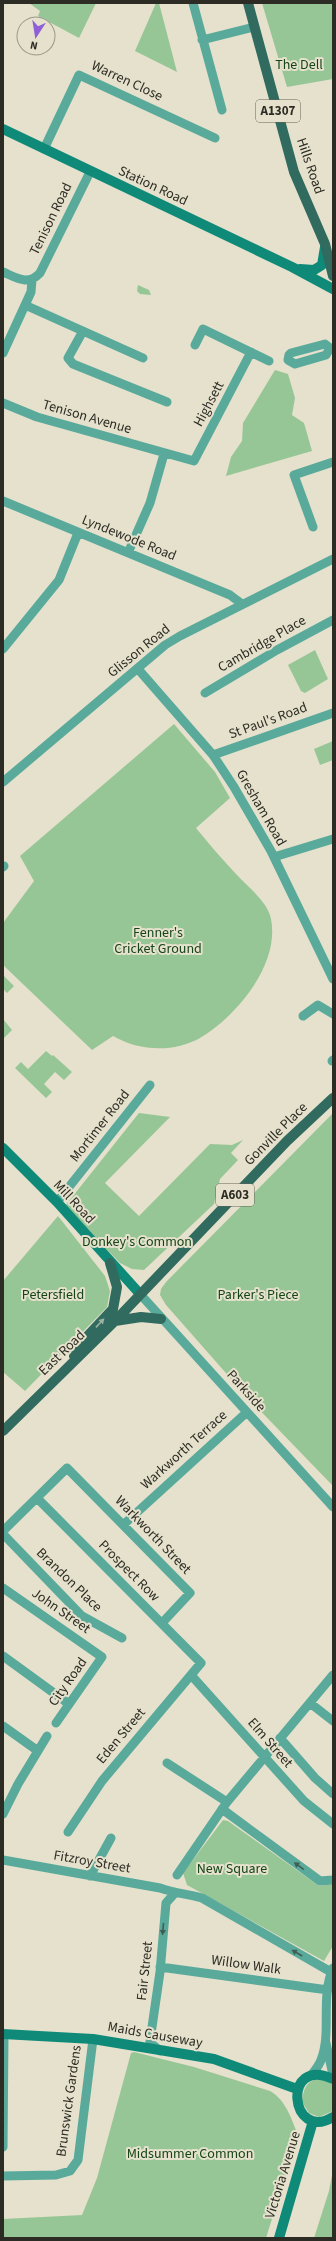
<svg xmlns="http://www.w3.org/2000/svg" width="336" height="2241" font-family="'Source Sans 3',sans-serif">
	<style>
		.green { fill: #97c696 }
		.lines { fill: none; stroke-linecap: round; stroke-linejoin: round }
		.street { stroke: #5aaa9b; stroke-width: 9 }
		.secondary { stroke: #0f8a79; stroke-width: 10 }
		.primary { stroke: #316a5f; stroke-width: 10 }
		.oneway { fill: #9db1a0 }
		.oneway2 { fill: #3f5e54 }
		.labels { text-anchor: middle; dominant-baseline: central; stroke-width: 4; stroke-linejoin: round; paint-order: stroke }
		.shield { fill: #e5e1cc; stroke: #646256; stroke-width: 1 }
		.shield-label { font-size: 13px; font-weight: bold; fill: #2d2c24 }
		.park-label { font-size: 14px; fill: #134516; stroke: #e5e1cc }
		.street-label { font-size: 14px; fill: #2d2c24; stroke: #e5e1cc }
	</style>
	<rect width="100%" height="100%" fill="#e5e1cc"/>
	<!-- green -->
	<path class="green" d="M29,3H96L79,38L38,16L40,11Z
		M156,3H159L177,72L135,51Z
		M262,3H333V79L287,87Z
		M138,285L149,290L151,295L140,294L137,291Z
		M275,370L288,374L295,398L292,415L304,423L312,451L226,476L231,457L242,441L243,423Z
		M315,650L328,679L305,693L301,691L288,665Z
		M174,724L215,772L230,798L196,828C209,844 222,859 236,874C248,887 268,902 271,919C280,964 237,1016 200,1038C173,1053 139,1051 113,1036L92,1050L3,965V923L34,881L20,856Z
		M333,741V760L320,765L314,749Z
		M3,975L14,986L7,993L3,989Z
		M3,1019L12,1030L3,1039Z
		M46,1051L52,1056L53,1055L72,1072L64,1080L55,1072L44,1084L52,1092L46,1098L15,1068L21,1062L28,1069Z
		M139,1113L170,1117L105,1183L139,1216L210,1144L232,1145L243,1140L231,1153L238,1160L220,1179L214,1204L144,1270L132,1269L120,1263L65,1206Z
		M333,1113V1486L247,1397L166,1305L160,1295L161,1289L166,1282Z
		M58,1216L105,1276L110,1291L107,1307L25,1391L3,1372V1281Z
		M223,1820L228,1821L319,1886L333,1884V1946L324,1961L187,1885L183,1873Z
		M134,2052L194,2067L270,2091C286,2100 291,2118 298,2135L266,2238H3V2219L82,2215L97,2178L131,2053Z
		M320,2079L333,2084V2111L319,2117L309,2113L302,2102C304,2089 305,2081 320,2079Z
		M333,2170V2238H314L329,2191Z"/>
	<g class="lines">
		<!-- street -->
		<path class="street" d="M193,3L222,110
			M202,40L254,27
			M44,149L79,75L215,138
			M3,272C17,278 28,286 40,273L90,172
			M25,305L143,358
			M83,331L68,358L73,364L167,402
			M325,344L330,348L326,355L295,364L288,360L289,355L291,353Z
			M195,345L203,329L269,361
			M3,353L31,292L32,280
			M3,403L37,417L194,461L251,352
			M3,501L230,595L242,604
			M313,527L294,475L333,462
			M128,553L150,503L164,454
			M3,649L59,580L78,533
			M138,669L213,755L234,787L271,851L333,979
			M205,693L277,650L333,620
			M213,755L333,713
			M3,782L165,645L180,636L333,559
			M274,857L333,839
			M3,867L4,866
			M303,1016L318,1005L333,1014
			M332,1061L333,1060
			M57,1202L150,1085
			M140,1294L333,1507
			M37,1498L201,1663L102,1781L68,1832
			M123,1525L246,1413
			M3,1531L67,1468L190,1593L162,1623
			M3,1534L82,1616L122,1638
			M3,1588L102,1657L56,1723
			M3,1656L69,1704
			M191,1675L304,1801L333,1824
			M310,1703L333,1721
			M3,1726L38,1751
			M280,1738L315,1778L333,1794
			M167,1763L227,1802
			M222,1809L320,1881L333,1880
			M3,1814L18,1784L47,1736
			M3,1860L160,1888C174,1893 187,1894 202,1898L331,1972
			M177,1875L227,1802L333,1675
			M90,1876L111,1838
			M160,1967L328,1990
			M326,2043L333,2075
			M160,2051L150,2042L151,2034L160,1972L166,1903L174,1894
			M311,2076C314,2071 319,2066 321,2060C332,2033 320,1998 333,1968
			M3,2147L4,2034
			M3,2176L56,2175L70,2171L78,2160L93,2039"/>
		<!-- secondary -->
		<path class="secondary" d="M3,129L292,267L333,289
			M300,269L314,270L322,265L325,247
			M3,1148L57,1202L140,1294
			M3,2034L93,2039L214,2059L297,2089
			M333,2079C281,2055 290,2143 333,2117
			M279,2238L313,2121"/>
		<!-- primary -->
		<path class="primary" d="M248,3L294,172L325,244L333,276
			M115,1321L141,1317L161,1319
			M74,1356L81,1343L113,1309L117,1287L110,1263
			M3,1431L115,1321L287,1141L333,1098"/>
	</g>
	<!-- one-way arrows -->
	<defs><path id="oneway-solid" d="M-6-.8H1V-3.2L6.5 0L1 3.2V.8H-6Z"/></defs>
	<use class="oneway" href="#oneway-solid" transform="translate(100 1323) rotate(-47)"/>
	<g class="oneway2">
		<use href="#oneway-solid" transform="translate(299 1866) rotate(-144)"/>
		<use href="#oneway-solid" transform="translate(163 1929) rotate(95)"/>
		<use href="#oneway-solid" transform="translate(297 1953) rotate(-150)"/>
	</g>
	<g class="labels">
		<!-- shield labels -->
		<g class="shield">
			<rect x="256" y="100" width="44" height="22" rx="3"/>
			<rect x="216" y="1184" width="38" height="22" rx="3"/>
		</g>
		<g class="shield-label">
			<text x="278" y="111">A1307</text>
			<text x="235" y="1195">A603</text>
		</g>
		<!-- park labels -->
		<g class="park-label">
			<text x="299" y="65">The Dell</text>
			<text x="158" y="933">Fenner's<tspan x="158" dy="16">Cricket Ground</tspan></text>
			<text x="137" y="1242">Donkey's Common</text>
			<text x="53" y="1295">Petersfield</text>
			<text x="258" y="1295">Parker's Piece</text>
			<text x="232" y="1869">New Square</text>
			<text x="190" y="2154">Midsummer Common</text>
		</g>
		<!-- street labels -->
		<g class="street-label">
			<text transform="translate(127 81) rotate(25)">Warren Close</text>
			<text transform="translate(310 166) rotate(71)">Hills Road</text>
			<text transform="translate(153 186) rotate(25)">Station Road</text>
			<text transform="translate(51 219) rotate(-64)">Tenison Road</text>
			<text transform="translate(209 404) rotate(-62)">Highsett</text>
			<text transform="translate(87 417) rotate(16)">Tenison Avenue</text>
			<text transform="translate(129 538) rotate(22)">Lyndewode Road</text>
			<text transform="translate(262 644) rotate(-30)">Cambridge Place</text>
			<text transform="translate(139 651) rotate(-39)">Glisson Road</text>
			<text transform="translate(268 721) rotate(-20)">St Paul's Road</text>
			<text transform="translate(261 808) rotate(60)">Gresham Road</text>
			<text transform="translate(100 1126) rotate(-52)">Mortimer Road</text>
			<text transform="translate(276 1134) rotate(-45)">Gonville Place</text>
			<text transform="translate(74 1202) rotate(47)">Mill Road</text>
			<text transform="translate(62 1353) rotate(-44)">East Road</text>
			<text transform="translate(246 1391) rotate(48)">Parkside</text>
			<text transform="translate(184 1450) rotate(-42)">Warkworth Terrace</text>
			<text transform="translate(153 1535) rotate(46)">Warkworth Street</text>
			<text transform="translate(129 1571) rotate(45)">Prospect Row</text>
			<text transform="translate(69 1580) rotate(44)">Brandon Place</text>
			<text transform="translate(61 1611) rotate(35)">John Street</text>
			<text transform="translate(68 1682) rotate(-55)">City Road</text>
			<text transform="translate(121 1736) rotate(-50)">Eden Street</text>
			<text transform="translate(270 1743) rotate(49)">Elm Street</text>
			<text transform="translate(92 1862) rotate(10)">Fitzroy Street</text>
			<text transform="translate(246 1965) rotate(8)">Willow Walk</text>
			<text transform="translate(145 1971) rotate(-84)">Fair Street</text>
			<text transform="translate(155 2035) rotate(10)">Maids Causeway</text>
			<text transform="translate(69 2101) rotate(-82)">Brunswick Gardens</text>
			<text transform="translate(283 2175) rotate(-73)">Victoria Avenue</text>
		</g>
	</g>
	<!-- border -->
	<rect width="336" height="2241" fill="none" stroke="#2d2c24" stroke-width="8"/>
	<!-- north arrow -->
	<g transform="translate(36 36) rotate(192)"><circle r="19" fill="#e5e1cc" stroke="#9b9989"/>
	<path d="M0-3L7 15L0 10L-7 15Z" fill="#905ed8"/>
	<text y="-6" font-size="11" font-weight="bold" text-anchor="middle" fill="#2d2c24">N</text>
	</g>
</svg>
